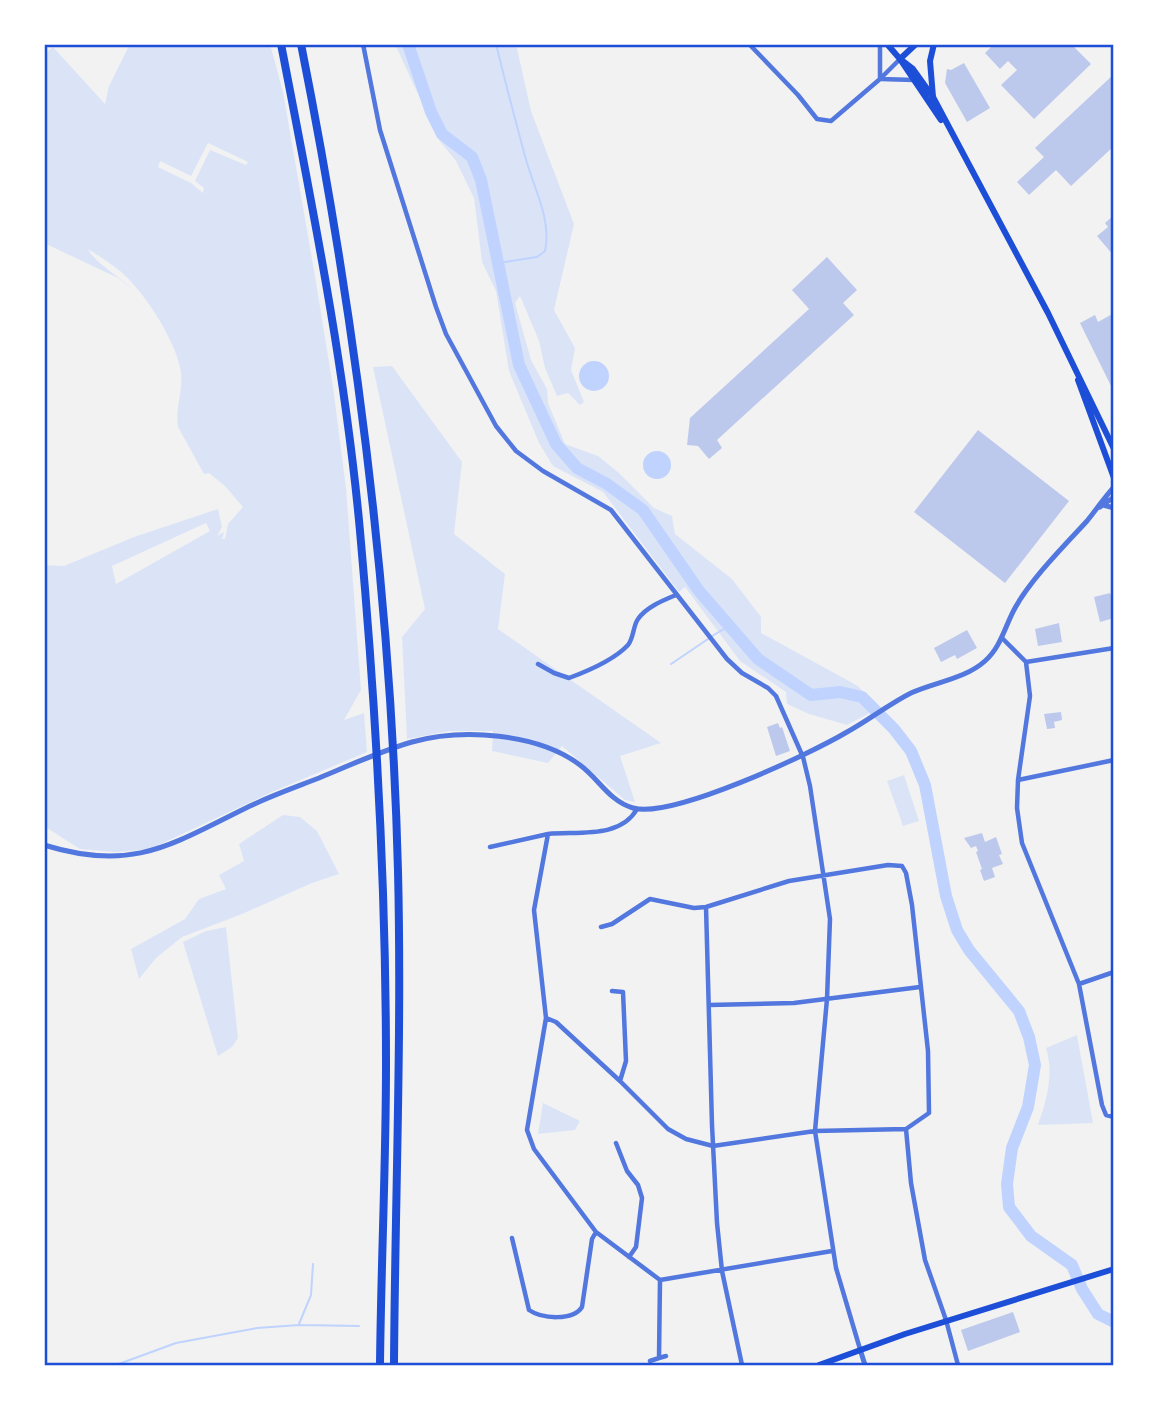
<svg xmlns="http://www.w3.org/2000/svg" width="1158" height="1409" font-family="Barlow,sans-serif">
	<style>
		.green { fill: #dbe4f7; fill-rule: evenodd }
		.water { fill: #bfd3fe }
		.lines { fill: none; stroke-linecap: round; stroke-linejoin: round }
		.stream { stroke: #bfd3fe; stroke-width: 2 }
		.river { stroke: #bfd3fe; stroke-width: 12 }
		.building { fill: #bdc9ec }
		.minor { stroke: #5277de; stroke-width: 4.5 }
		.tertiary { stroke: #5277de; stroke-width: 5 }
		.secondary { stroke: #1d4ed8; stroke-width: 6 }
		.primary { stroke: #1d4ed8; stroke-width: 6 }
		.motorway { stroke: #1d4ed8; stroke-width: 8 }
		.neatline { fill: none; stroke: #1d4ed8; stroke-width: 2.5 }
	</style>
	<rect width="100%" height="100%" fill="#f2f2f2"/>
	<!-- green -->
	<path class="green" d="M130,44H270L283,92L316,282L333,387L346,488L361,690L344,720L364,713L367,752L272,792L150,849L116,852L80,849L44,826V565L64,566L134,537L218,509L222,527L217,536L224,532L222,539H225L228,524L243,507L225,486L209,473L204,474L178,427C175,409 183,391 181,373C177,342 144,291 120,271C110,263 99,256 88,249C94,262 120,277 132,289L118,278L44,243V54L53,47L105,104L109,86ZM208,143L248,162L246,165L210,150L195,181L204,188L203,193L191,183L158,167L160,161L191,176ZM206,523L210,531L116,584L112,566Z
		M395,44H516L531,111L574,224L554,310L575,348L571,370L584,402L580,405L568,393L557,396L545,368L539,341L520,296L515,303L531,360L547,389L548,403L565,444L598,456L619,473L654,508L672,516L675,534L732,579L761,617V633L858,686L879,708L847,725L809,714L787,704L786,692L740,661L685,587L679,592L603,492L553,466L539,443L509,371L496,291L482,262L474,198L456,161L439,140Z
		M392,366L462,462L454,534L505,574L498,629L661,743L620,756L635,802L625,800L562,746L548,763L492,751L493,731H450L407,739L402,637L425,609L373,367Z
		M904,775L919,821L903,826L887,781Z
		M283,815L300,817L317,831L339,874L312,883L242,914L182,937L156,958L139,979L131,949L185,919L199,899L226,889L219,875L244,861L239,844Z
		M226,927L238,1038L232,1047L218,1056L183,942L206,931Z
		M1077,1035L1093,1123L1038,1125C1047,1099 1054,1074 1046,1048Z
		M543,1103L580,1121L575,1130L538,1134Z"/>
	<!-- water -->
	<path class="water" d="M579 376a15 15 0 1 1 30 0a15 15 0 1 1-30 0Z
		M643 465a14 14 0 1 1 28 0a14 14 0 1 1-28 0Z"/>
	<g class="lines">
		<!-- stream -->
		<path class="stream" d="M496,44C505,81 515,119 525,156C533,187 552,219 545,251L537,257L498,263
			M712,636L729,626
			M671,664L708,639
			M299,1324L311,1295L313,1264
			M116,1365L176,1343L257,1328L299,1325L359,1326"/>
		<!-- river -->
		<path class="river" d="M408,44L431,112L442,134L472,157L481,180L519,365L556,444L577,468L607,484L643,510L699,591L758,659L811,695L840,692L862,697L894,729L911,751L925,785L946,896L957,930L969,950L1019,1011L1029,1037L1035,1065L1028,1107L1012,1148L1007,1184L1009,1207L1031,1236L1072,1265L1082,1289L1098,1314L1114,1322"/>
	</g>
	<!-- building -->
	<path class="building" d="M994,44H1071L1091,64L1034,119L1001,85L1017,70L1008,61L1000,69L985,53Z
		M964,63L990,108L967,122L945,83L947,69L951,70Z
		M1114,74V146L1071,186L1056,170L1029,195L1017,182L1044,157L1035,148Z
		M1114,215V256L1097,236L1108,227L1105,223Z
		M827,257L857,290L843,303L854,315L717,440L722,448L709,459L698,446L687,445L690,418L809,309L792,290Z
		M1114,313V387L1112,388L1080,323L1095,315L1098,322Z
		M978,430L1069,501L1005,583L914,512Z
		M1110,593L1111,595L1114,594V618L1100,622L1094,597Z
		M1059,623L1062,642L1038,646L1035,629Z
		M967,630L977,648L957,659L955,655L941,662L934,648Z
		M1061,712L1062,720L1054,722L1055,728L1047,729L1044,714Z
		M778,723L780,728L782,727L790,751L776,756L767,727Z
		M982,833L985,842L996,837L1002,854L999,855L1003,864L992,868L995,877L984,881L980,870L982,869L976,852L978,851L976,846L971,848L964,838Z
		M1013,1312L1020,1332L968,1351L961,1330Z"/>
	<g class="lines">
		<!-- minor -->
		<path class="minor" d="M363,44L380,130L436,307L446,334L496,426L516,451L543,471L611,510L727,659L742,673L768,688L776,696L803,757L810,786L830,919L827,999L815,1131L836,1268L860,1349
			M749,44L798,95L817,119L831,121L880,79L900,59
			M880,79V44
			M881,79L914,80
			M1002,638L1026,662L1114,648
			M1026,662L1030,696L1018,780L1017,808L1022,843L1079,984L1102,1105L1106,1115L1114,1117
			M538,664L554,673L569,678C588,671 614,660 628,645C634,637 633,626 638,619C646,607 664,600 676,595
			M1018,780L1114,760
			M548,834C578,831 620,839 637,809
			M490,847L548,834L534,910L546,1018L527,1130L534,1149L596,1232L660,1280L832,1251
			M706,907L712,1125L717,1223L722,1271L742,1365
			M601,927L612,924L650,899L694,908L706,907L789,881L888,865L902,866L906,873L912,905L928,1051L929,1113L906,1129
			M1079,984L1114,972
			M612,991L623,992L626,1061L620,1081
			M709,1005L794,1003L920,987
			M546,1018L556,1022L620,1081L668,1129L686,1139L713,1146L815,1131L906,1129
			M906,1129L911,1183L925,1260L946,1320L958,1365
			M616,1143L627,1171L638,1185L642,1198L636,1247L629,1257
			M512,1238L529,1310C542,1319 573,1321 582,1307L592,1239L596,1232
			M660,1280L659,1358L666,1356
			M650,1361L659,1358"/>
		<!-- tertiary -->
		<path class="tertiary" d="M1103,505L1114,508
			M1100,507L1114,497
			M44,845C134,873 172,844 250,806C273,795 296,787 319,778C350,765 381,751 412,742C462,728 538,733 580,765C599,779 609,801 633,808C672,819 810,754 847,732C869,720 889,704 911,693C935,682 965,679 985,661C1001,647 1005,626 1015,608C1031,579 1064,546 1087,521C1096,510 1104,498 1114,487
			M860,1349L865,1365"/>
		<!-- secondary -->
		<path class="secondary" d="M900,59L916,44
			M933,97L930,61L934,44
			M819,1365L905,1334L1114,1269"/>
		<!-- primary -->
		<path class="primary" d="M887,44L900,59L941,120
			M900,59L913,69L933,97L1048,313L1114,449
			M1078,380L1114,478"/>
		<!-- motorway -->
		<path class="motorway" d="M281,44C312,205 345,367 360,531C376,708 386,887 386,1065C386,1165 381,1265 380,1365
			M301,44C355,316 391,593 398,871C402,1036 395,1201 394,1365"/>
	</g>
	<!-- border -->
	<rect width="1158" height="1409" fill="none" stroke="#ffffff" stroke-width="91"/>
	<rect x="46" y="46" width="1066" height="1318" class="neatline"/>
</svg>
